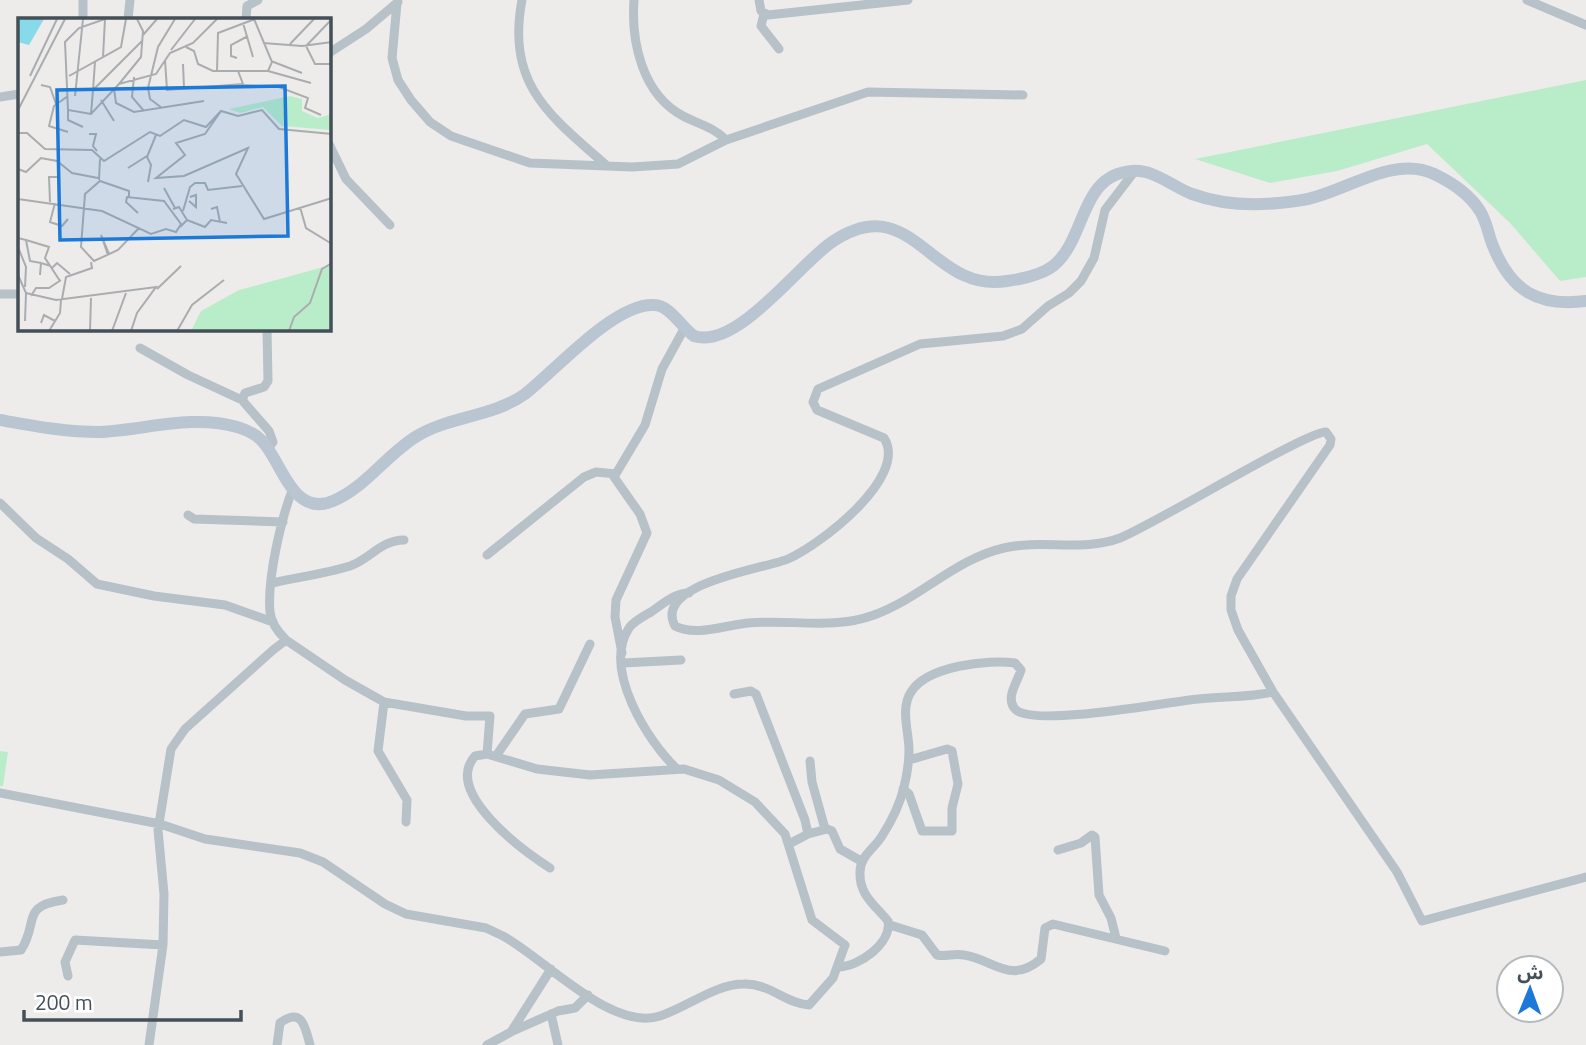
<svg xmlns="http://www.w3.org/2000/svg" width="1586" height="1045" font-family="'Titillium Web','Noto Sans Arabic',sans-serif">
	<style>
		.green { fill: #b9edca }
		.lines { fill: none; stroke-linecap: round; stroke-linejoin: round }
		.street { stroke: #b7c1c8; stroke-width: 9 }
		.secondary { stroke: #b9c5d0; stroke-width: 12 }
		.inset-road { fill: none; stroke: #aaadb0; stroke-width: 2 }
		.view { fill: #1c79d7; fill-opacity: 0.15; stroke: #1c79d7; stroke-width: 3.5 }
		.inset-edge { fill: none; stroke: #445058; stroke-width: 3.5 }
	</style>
	<rect width="100%" height="100%" fill="#eeebeb"/>
	<!-- green -->
	<path class="green" d="M1586,80V277L1560,281L1510,223L1427,144L1337,171L1270,183L1195,159Z
		M0,751L8,752L3,786H0Z"/>
	<g class="lines">
		<!-- street -->
		<path class="street" d="M522,0C506,84 549,115 606,165
			M634,0C631,42 642,94 683,116C698,124 714,127 726,140
			M759,0L761,11L768,15L908,0
			M1527,0L1586,25
			M397,3L392,58L398,80L411,100L430,122L451,136L530,163L632,167L678,164L726,140L868,92L1023,95
			M764,14L761,26L779,49
			M83,19V0
			M128,19L130,0
			M246,19L247,6L258,0
			M329,53L366,29L398,2
			M0,97L19,94
			M329,144L346,179L390,225
			M1134,172L1105,210L1094,258L1081,281L1069,293L1048,306L1022,329L1003,336L920,344L818,389L813,402L817,410L884,438C909,477 820,545 788,559C768,568 652,583 675,626C696,637 725,625 748,623C789,619 834,630 874,615C921,598 955,559 1004,548C1042,539 1083,552 1120,538C1155,524 1309,430 1326,432L1331,439L1330,445L1237,579L1231,596V610L1238,630L1273,692L1397,872L1422,921L1586,877
			M0,294H19
			M267,329L268,381L264,387L245,393L242,400L269,431L273,442L268,449
			M140,348L188,375L242,400
			M0,503L36,538L68,559L97,584L154,596L225,605L273,622
			M188,515L194,519L283,522
			M487,555L584,477L596,472L616,474
			M272,583C298,577 325,574 350,566C370,559 381,540 404,540
			M286,640C278,632 271,623 270,612C267,579 281,519 293,488
			M622,653L615,617L616,600L647,533L640,514L614,477L645,425L662,369L684,329
			M623,663L681,660
			M734,694L751,691L756,694L805,820L808,834
			M384,702L378,751L407,800L406,822
			M496,756L525,714L559,709L590,644
			M810,761L812,782L825,829
			M677,769C648,742 602,669 629,628C634,621 644,616 651,612C663,604 674,593 689,593
			M903,789L909,794L922,831H952V808L958,784L952,751L947,749L909,760
			M0,793L160,824L205,839L300,853L323,862L385,904L406,914L486,928L503,936C543,957 611,1032 660,1016C688,1007 715,984 744,984C769,983 787,1004 809,1005L833,978L845,945L812,920L785,834L755,802L719,780L684,769L590,775L537,769L487,754L475,756C443,792 522,850 550,868
			M789,844L808,834L827,829L832,831L840,849L861,861
			M1058,850L1081,843L1092,835L1095,837L1099,895L1111,918L1116,938
			M890,925L922,935L937,955C946,957 954,953 964,955C995,960 1010,985 1041,959L1045,928L1053,924L1165,951
			M0,952L21,950C39,923 20,906 63,900
			M838,967C859,967 892,943 888,921C875,905 859,895 860,872C860,856 874,849 882,836C891,822 900,804 904,787C907,775 909,763 909,750C909,732 900,709 911,692C927,666 988,659 1015,663L1021,670C1018,681 1004,699 1016,710C1038,727 1166,702 1198,699C1223,696 1248,698 1273,692
			M68,976L65,962L75,940L163,945
			M551,1014L558,1045
			M513,1031L558,1011L575,1008L588,995
			M149,1045L163,945L164,894L158,830L171,749L185,729L273,650L286,640L345,680L384,702L466,716H490L487,754
			M277,1045L280,1023C302,1007 305,1026 310,1045
			M487,1045L511,1032L551,969"/>
		<!-- secondary -->
		<path class="secondary" d="M0,420C34,426 65,432 100,432C144,430 193,414 237,427C244,429 254,433 260,439C281,457 291,519 333,501C365,488 387,454 417,436C450,416 493,417 525,394C555,371 614,303 654,305C670,305 681,327 694,336C737,350 798,265 832,242C913,187 930,294 1007,281C1022,279 1041,275 1053,266C1087,239 1079,175 1132,171C1154,169 1173,187 1192,194C1220,204 1249,206 1278,203C1290,202 1303,201 1315,197C1352,187 1396,156 1434,174C1451,182 1470,195 1480,211C1487,222 1488,234 1493,246C1511,291 1538,307 1586,301"/>
	</g>
	<!-- overview -->
	<g transform="translate(18 18)">
		<rect width="313" height="313" fill="#eeebeb"/>
		<path d="M272,78L284,81V93L300,100L313,96V112L264,108L245,89L222,95L211,91ZM313,247V313H173L183,293L221,272Z" fill="#b9edca"/>
		<path d="M0,1H26L11,27L0,24Z" fill="#87dae9"/>
		<path class="inset-road" d="M87,1L61,10L47,24L50,92L73,96L101,66M119,1L125,13L123,39L101,66L138,56L152,35L175,25L199,1M314,1L288,28L297,46H314M225,5L235,39M125,17L139,1M245,25L284,28L314,24M272,26L296,1M168,29L176,33L180,46L195,53H250L254,44L236,1M153,32L177,1M85,39L87,1M219,40L213,38V27L230,18M147,42L149,72L225,66L220,53M253,43L284,55M165,46L166,70M199,53L200,15L237,1M250,53L293,65M12,58L39,1M51,58L103,29L108,1M116,59L114,79L126,93M23,67L32,69L38,86M224,67L261,69L290,80L287,90L303,97M96,71L98,85L116,94L186,83M75,72L77,44M57,78L65,1M83,82L96,103M144,90L132,81L130,70L140,29L157,1M0,92L47,1M50,92V102L65,109M203,93L187,116L158,125L167,137L138,160L166,158L230,130L218,156L246,201L314,180M73,96L75,72L125,22M50,114L31,108L36,88L50,78M0,115H9L27,131L74,132L86,143L132,114L142,118L166,102L188,109L203,93L220,98L244,92L261,111L314,116M71,116H78L75,128L79,133M110,150L129,138M0,151L8,154L23,140L39,143L54,155L80,160M81,162L82,141M130,164L133,147L129,139L138,117M146,170L157,190M111,179V173L82,163L67,176L63,229L76,243L100,232L121,210M0,181L84,193L133,216L148,211L158,214L163,206L146,183L109,179L108,184L120,195M171,183L178,189V177L172,179M32,184L31,159H39M37,185L32,204L44,208L50,201M282,189L288,210L314,226M155,191L161,189L169,202L162,209M193,191L199,189L202,204M165,193L172,169L177,165H187L190,172L224,168M169,202L187,209L193,202L209,205M0,220L8,222L12,243L23,245M8,222L31,229L27,240L42,263M0,229L8,249L7,269M90,237L83,217L91,236M34,250L39,245L52,256M0,257L8,275L7,303M22,257L23,245L33,248M139,271L163,248M8,275L38,282L138,269L119,295L113,313M13,278L18,270H31L43,262M44,281L48,259L74,250L73,244M23,305L26,297L37,303M31,313L42,295L43,282M72,313L73,280M94,313L108,275M159,313L174,287L206,262M271,313L276,299L292,285L304,251L314,245"/>
		<path class="view" d="M267,68L270,218L42,222L39,72Z"/>
		<rect width="313" height="313" class="inset-edge"/>
	</g>
	<!-- north arrow -->
	<g transform="translate(1530 989) rotate(1)"><circle r="33" fill="#ffffff" stroke="#b4b9bc" stroke-width="2"/>
	<path d="M0-5L12 26L0 18L-12 26Z" fill="#1c79d7"/>
	<text y="-10" font-size="19" font-weight="bold" text-anchor="middle" fill="#445058">ش</text>
	</g>
	<!-- scale -->
	<path d="M24 1010v10h217v-10" fill="none" stroke="#445058" stroke-width="3.5"/>
	<text x="35" y="1010" font-size="21" fill="#445058" stroke="#ffffff" stroke-width="5" paint-order="stroke">200 m</text>
</svg>
